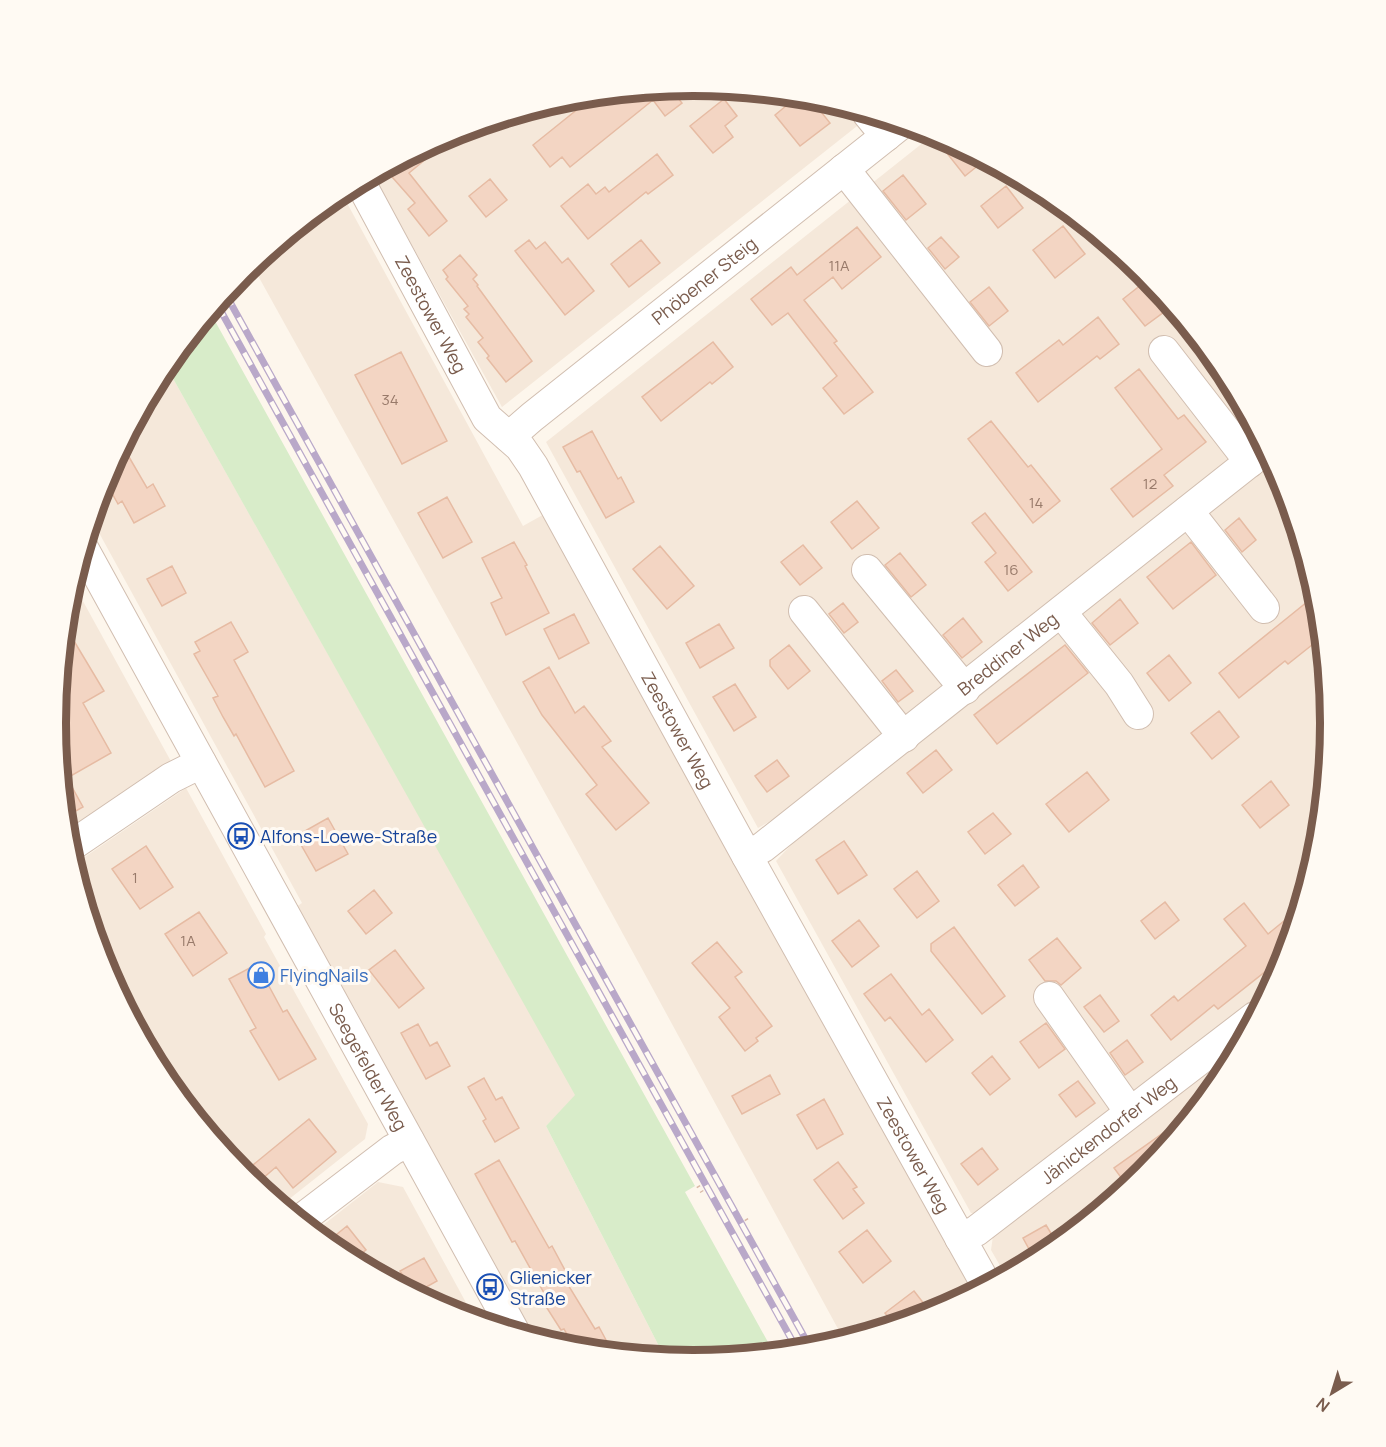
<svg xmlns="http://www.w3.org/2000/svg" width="1386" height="1447" font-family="Manrope,sans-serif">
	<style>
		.residential { fill: #f5e8da }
		.green { fill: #d8ecc9 }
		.building { fill: #f3d5c3; stroke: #e6bba3; stroke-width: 1.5 }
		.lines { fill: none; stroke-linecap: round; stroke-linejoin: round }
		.minor-casing { stroke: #d1beb0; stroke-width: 32 }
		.path { stroke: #d9b8a5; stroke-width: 4; stroke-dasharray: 1.5 4.5; stroke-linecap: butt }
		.minor { stroke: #fff; stroke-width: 30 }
		.rail-casing { stroke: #b9a8c9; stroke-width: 7 }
		.rail { stroke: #fffaf3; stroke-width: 4.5; stroke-dasharray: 14; stroke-linecap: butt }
		.labels { text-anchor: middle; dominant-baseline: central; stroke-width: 6; stroke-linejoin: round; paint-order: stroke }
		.number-label { font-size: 15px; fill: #987a6a }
		.street-label { font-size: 18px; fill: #7a5c4d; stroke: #fffaf3 }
		.transit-label { font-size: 18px; fill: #164399; stroke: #fffaf3; text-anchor: start }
		.shop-label { font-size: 18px; fill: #366cbe; stroke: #fffaf3; text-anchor: start }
		.rim { fill: none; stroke: #7a5c4d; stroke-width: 8 }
	</style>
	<rect width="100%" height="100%" fill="#fdf6ec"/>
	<!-- residential -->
	<path class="residential" d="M693,86L818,98L871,115L502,407L373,175L449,134L569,98Z
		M934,134L1047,194L1144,273L1223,370L1261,440L790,810L758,828L546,442Z
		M341,192L523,526L548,512L620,655L973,1293L937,1313L863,1335L856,1323L843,1338L611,912L252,265Z
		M166,366L576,1095L546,1126L665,1358L568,1349L531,1337L355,1009L296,907L302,903L92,520L104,479Z
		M1272,461L1282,480L1318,599L1330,723L1318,848L1282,968L1269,993L980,1213H971L776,861L804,831Z
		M73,583L173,765L67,837L56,723L68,599Z
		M186,788L266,934L264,937L368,1124L365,1139L288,1200L291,1204L284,1209L242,1174L163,1077L104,967L73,865Z
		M1238,1049L1223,1078L1144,1175L1047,1254L1006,1276L991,1250L993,1236Z
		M378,1182L403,1187L476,1321L449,1312L339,1253L313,1233Z"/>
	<!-- green -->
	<path class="green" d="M210,312L695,1186L685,1192L774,1353L693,1361L665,1358L546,1126L575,1095L166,366Z"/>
	<!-- building -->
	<path class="building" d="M670,88L682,103L665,116L653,100L570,167L562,157L550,167L533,145L594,96Z
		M798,96L810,98L830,123L800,146L775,115Z
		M724,99L737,116L725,126L733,137L713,153L690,126Z
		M931,133L937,135L985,160L965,176Z
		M435,142L439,148L409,173L447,221L429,236L408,209L415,203L385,169Z
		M657,154L673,175L648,194L646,192L588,239L561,206L588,184L596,194L605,187L609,192Z
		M903,175L926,204L906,220L883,191Z
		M490,179L507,200L486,217L469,196Z
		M1006,186L1023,208L998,228L981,206Z
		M1063,226L1085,254L1055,278L1033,250Z
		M857,227L881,257L842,289L833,277L804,300L837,341L834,343L873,392L844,414L823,388L837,376L788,313L772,325L751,299L791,267L797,275Z
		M941,237L959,257L945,269L928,248Z
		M529,240L536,249L545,242L562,263L568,258L594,291L565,315L515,251Z
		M641,240L660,263L629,287L611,264Z
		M460,255L477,275L473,279L478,285L477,286L532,361L506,382L487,358L489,356L478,342L483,338L466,317L469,314L464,309L468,306L446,279L448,277L443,270Z
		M1146,281L1168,309L1145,326L1123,299Z
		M989,287L1008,311L989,326L970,302Z
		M1098,317L1119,344L1100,359L1097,356L1038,402L1016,373L1059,340L1063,345Z
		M713,342L733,367L712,384L710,382L661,421L642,397Z
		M401,352L447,441L402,464L355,375Z
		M1139,369L1178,419L1184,415L1206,442L1164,475L1173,486L1133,517L1111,489L1162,449L1115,388Z
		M991,421L1028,467L1031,465L1060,501L1033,523L968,439Z
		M592,431L618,479L621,477L634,502L606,518L580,471L577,472L563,447Z
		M122,445L147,488L153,484L165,506L134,523L122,501L118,504L104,479Z
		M447,497L472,542L443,558L418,513Z
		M857,501L879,528L852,549L831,522Z
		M985,513L1032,572L1008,591L985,562L996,553L972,523Z
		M1239,518L1256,540L1242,552L1225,530Z
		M514,542L527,565L525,566L549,613L506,635L491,603L502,598L482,558Z
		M1191,542L1216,575L1173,609L1147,577Z
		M803,545L822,568L800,585L781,562Z
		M660,546L694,586L667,609L633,569Z
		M900,553L926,585L911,597L885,565Z
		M172,566L186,593L162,606L147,579Z
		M1317,594L1322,637L1288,664L1285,661L1239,698L1219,673Z
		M1120,599L1138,623L1110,645L1092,623Z
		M843,603L858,622L844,633L829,614Z
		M574,614L589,643L559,659L544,629Z
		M963,618L982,642L962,658L943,635Z
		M231,622L248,652L234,660L294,771L265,787L236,734L234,736L223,717L213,698L218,696L194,654L200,651L195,642Z
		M719,624L734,648L700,668L686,643Z
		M65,626L104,691L83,703L111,753L67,778L83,807L65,817L56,723Z
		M789,645L810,671L788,689L770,666V660Z
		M1065,645L1088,673L997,744L974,715Z
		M1169,655L1191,683L1169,701L1147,673Z
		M549,667L575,713L584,706L611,741L602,747L649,803L616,830L586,794L597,785L542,715L523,682Z
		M896,670L913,691L898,702L882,681Z
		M735,684L756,717L734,731L713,697Z
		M1219,711L1239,737L1212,759L1191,733Z
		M936,750L952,770L923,793L907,773Z
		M777,760L789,776L767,792L755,776Z
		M1087,772L1109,800L1069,832L1046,804Z
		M1271,781L1289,805L1260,828L1242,805Z
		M993,813L1011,834L985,854L968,832Z
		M328,818L348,854L316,871L296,836Z
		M844,841L867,875L838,894L816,860Z
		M146,846L173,887L140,909L112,869Z
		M1023,865L1039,887L1015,906L998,885Z
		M917,871L939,901L917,918L894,889Z
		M374,890L392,913L366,934L348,911Z
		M1165,902L1179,920L1155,939L1141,921Z
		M1244,903L1268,934L1300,908L1285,956L1218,1009L1214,1005L1171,1040L1151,1015L1174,996L1178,1001L1246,946L1224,919Z
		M199,912L227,953L193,976L165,934Z
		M859,920L879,946L852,967L832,941Z
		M954,927L1005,996L982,1014L931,951V944Z
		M1057,938L1081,968L1061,985L1056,981H1045L1029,960Z
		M717,942L742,972L735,977L772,1026L756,1038L758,1041L745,1051L719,1017L730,1008L692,963Z
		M395,950L424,988L399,1008L369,970Z
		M257,964L283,1012L287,1010L316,1059L279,1080L250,1031L256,1028L229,979Z
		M891,974L922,1015L929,1009L953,1040L926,1062L890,1017L885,1021L864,994Z
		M1100,995L1119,1021L1104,1032L1084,1007Z
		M1046,1023L1065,1049L1039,1068L1020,1042Z
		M418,1024L430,1046L437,1042L450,1066L426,1079L401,1033Z
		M1127,1040L1143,1062L1125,1075L1110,1053Z
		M992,1056L1010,1079L990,1095L972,1073Z
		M770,1075L780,1094L742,1114L732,1096Z
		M484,1078L496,1100L502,1097L519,1128L495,1142L483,1121L486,1119L468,1087Z
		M1078,1081L1095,1103L1076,1117L1059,1095Z
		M824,1099L843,1134L817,1149L797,1115Z
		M309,1119L336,1152L293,1188L276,1167L255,1185L242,1174Z
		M1180,1121L1184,1125L1144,1175L1128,1187L1114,1168Z
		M982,1148L998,1169L978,1185L961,1164Z
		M499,1160L549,1248L552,1246L566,1272L562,1275L595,1329L599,1327L613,1353L575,1349L564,1329L561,1330L545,1305L549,1302L515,1241L512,1242L475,1174Z
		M838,1162L857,1187L853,1189L864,1203L843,1219L814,1180Z
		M1046,1225L1058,1245L1035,1260L1023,1238Z
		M347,1226L366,1250L352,1261L339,1253L326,1243Z
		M867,1230L891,1261L863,1283L839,1252Z
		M424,1258L437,1281L414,1294L400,1271Z
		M914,1291L932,1314L895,1325L885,1313Z"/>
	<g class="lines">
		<!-- minor casing -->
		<g class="minor-casing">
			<g id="minor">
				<path d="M868,114L886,136"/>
				<path d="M844,169L987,351"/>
				<path id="s1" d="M360,182L487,418L520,447L533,466L747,856L987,1286"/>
				<path d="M1164,351L1250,462"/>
				<path id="s2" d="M509,437L532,417L901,124"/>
				<path d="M1188,511L1264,608"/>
				<path id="s3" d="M83,548L515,1333"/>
				<path d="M867,570L965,689"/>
				<path d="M804,611L904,737"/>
				<path d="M1061,612L1119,684L1138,714"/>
				<path d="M68,848L171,778L201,763"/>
				<path id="s4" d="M747,856L763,847L1266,449"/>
				<path d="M1049,997L1130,1112"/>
				<path d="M299,1221L392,1150L409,1141"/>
				<path id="s5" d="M960,1238L976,1231L1032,1188L1255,1017"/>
			</g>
		</g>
		<!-- path -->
		<path class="path" d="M698,1186L702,1192
			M746,1219L748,1222"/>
		<!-- minor -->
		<use href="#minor" class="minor"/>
		<!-- rail casing -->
		<g class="rail-casing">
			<path id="rail" d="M225,293L811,1349
				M217,304L798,1351"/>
		</g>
		<!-- rail -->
		<use href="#rail" class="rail"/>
	</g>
	<!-- icons -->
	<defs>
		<g id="bus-ring" transform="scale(1.35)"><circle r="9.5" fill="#fffaf3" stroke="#1a4fb4" stroke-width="1.5"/><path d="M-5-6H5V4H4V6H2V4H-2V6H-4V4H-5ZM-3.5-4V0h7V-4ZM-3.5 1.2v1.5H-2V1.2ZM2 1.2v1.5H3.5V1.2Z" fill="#1a4fb4"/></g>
		<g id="shop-ring" transform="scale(1.35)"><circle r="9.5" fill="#fffaf3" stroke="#3f7fe0" stroke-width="1.5"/><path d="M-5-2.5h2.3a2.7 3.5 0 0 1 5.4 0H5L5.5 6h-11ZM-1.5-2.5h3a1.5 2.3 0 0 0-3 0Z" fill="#3f7fe0"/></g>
	</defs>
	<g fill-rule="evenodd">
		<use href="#bus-ring" x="241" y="836"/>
		<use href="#shop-ring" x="261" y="975"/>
		<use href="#bus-ring" x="490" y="1287"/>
	</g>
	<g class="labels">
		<!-- number labels -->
		<g class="number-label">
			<text x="839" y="265">11A</text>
			<text x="390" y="399">34</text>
			<text x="1150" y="483">12</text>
			<text x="1036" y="502">14</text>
			<text x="1011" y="569">16</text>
			<text x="135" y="877">1</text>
			<text x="188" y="940">1A</text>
		</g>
		<!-- street labels -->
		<g class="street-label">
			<text stroke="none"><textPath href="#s2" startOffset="250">Phöbener Steig</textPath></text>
			<text stroke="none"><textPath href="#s1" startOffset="150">Zeestower Weg</textPath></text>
			<text stroke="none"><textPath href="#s4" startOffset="330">Breddiner Weg</textPath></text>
			<text stroke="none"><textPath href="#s1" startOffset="636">Zeestower Weg</textPath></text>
			<text stroke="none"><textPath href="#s3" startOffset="592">Seegefelder Weg</textPath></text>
			<text stroke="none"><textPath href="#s5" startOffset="184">Jänickendorfer Weg</textPath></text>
			<text stroke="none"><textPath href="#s1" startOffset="1122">Zeestower Weg</textPath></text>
		</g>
		<!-- transit labels -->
		<g class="transit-label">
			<text x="260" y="836">Alfons-Loewe-Straße</text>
			<text x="510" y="1277">Glienicker<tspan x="510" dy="21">Straße</tspan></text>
		</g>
		<!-- shop labels -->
		<g class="shop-label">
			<text x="280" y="975">FlyingNails</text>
		</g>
	</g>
	<!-- crop -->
	<path d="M0 0H1386V1447H0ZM66 723a627 627 0 1 1 1254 0a627 627 0 1 1-1254 0Z" fill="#fffaf3" fill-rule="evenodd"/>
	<path class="rim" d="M66 723a627 627 0 1 1 1254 0a627 627 0 1 1-1254 0Z"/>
	<!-- north arrow -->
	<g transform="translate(1332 1393) rotate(218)" stroke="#fffaf3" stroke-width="4.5" paint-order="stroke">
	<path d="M0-4.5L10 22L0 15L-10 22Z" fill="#7a5c4d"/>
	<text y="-9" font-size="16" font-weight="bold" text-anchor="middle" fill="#7a5c4d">N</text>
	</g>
</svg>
